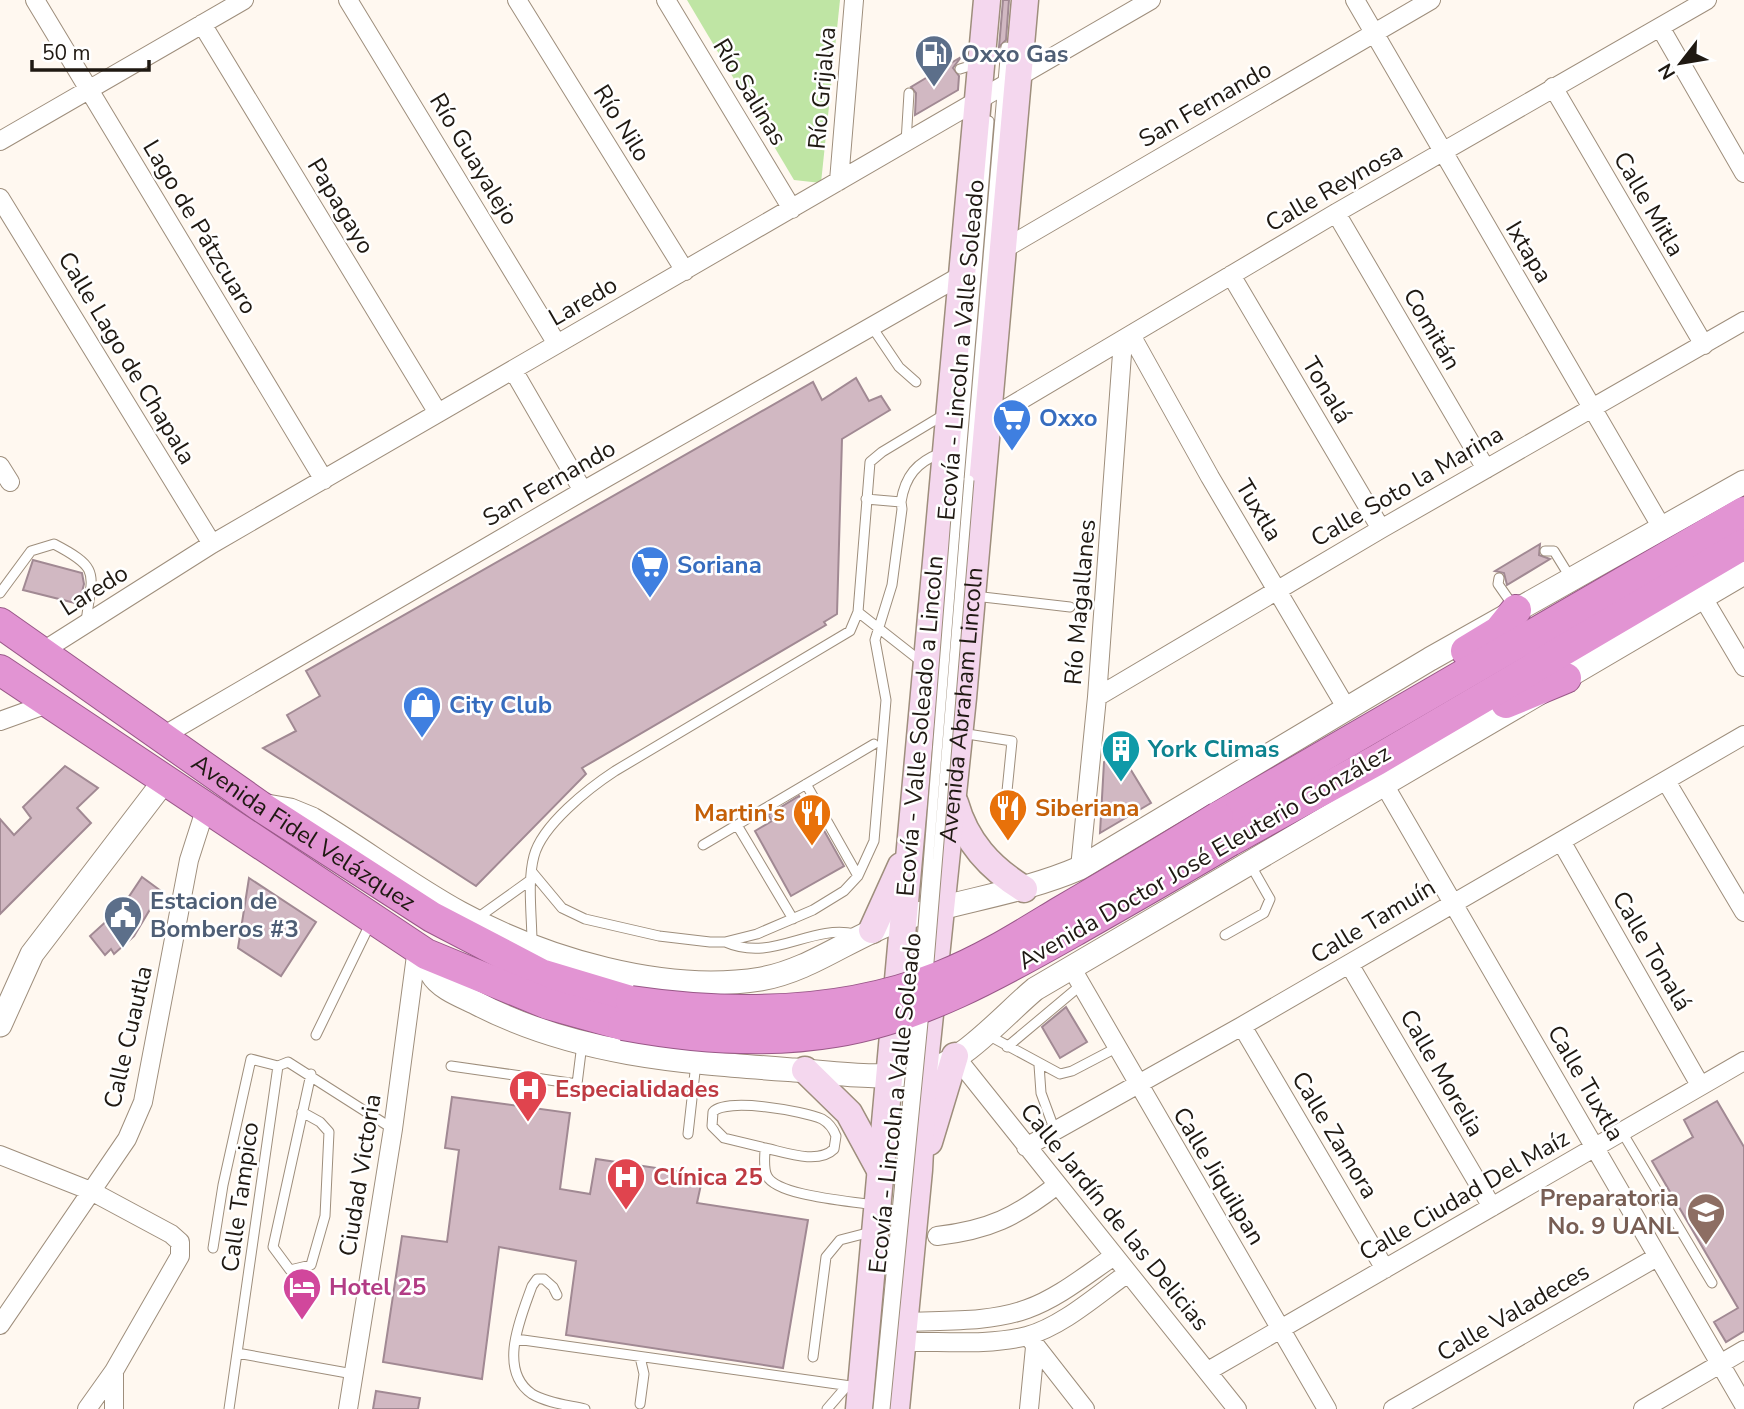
<svg xmlns="http://www.w3.org/2000/svg" width="1744" height="1409" font-family="'Nunito Sans',sans-serif">
	<style>
		.green { fill: #bfe5a4 }
		.building { fill: #d1b8c2; stroke: #a18993; stroke-width: 2 }
		.lines { fill: none; stroke-linecap: round; stroke-linejoin: round }
		.service-casing { stroke: #9e8e7c; stroke-width: 11 }
		.minor-casing { stroke: #9e8e7c; stroke-width: 20 }
		.tertiary-casing { stroke: #9e8e7c; stroke-width: 25 }
		.secondary-casing { stroke: #9e8e7c; stroke-width: 29 }
		.trunk-casing { stroke: #995888; stroke-width: 32 }
		.service { stroke: #fff; stroke-width: 9 }
		.minor { stroke: #fff; stroke-width: 18 }
		.tertiary { stroke: #fff; stroke-width: 23 }
		.secondary { stroke: #f4d7ee; stroke-width: 26 }
		.trunk { stroke: #e294d3; stroke-width: 30 }
		.service-bridge-casing { stroke: #9e8e7c; stroke-width: 11; stroke-linecap: butt }
		.trunk-bridge-casing { stroke: #995888; stroke-width: 32; stroke-linecap: butt }
		.service-bridge { stroke: #fff; stroke-width: 9 }
		.trunk-bridge { stroke: #e294d3; stroke-width: 30 }
		.labels { text-anchor: middle; dominant-baseline: central; stroke-width: 5; stroke-linejoin: round; paint-order: stroke }
		.service-label { font-size: 24px; font-weight: bold; fill: #4e5e75; stroke: #fff; text-anchor: start }
		.street-label { font-size: 24px; fill: #1f1912; stroke: #fff }
		.shop-label { font-size: 24px; font-weight: bold; fill: #366cbe; stroke: #fff; text-anchor: start }
		.culture-label { font-size: 24px; font-weight: bold; fill: #0d838f; stroke: #fff; text-anchor: start }
		.food-label { font-size: 24px; font-weight: bold; fill: #c56008; stroke: #fff; text-anchor: start }
		.health-label { font-size: 24px; font-weight: bold; fill: #be3a42; stroke: #fff; text-anchor: start }
		.education-label { font-size: 24px; font-weight: bold; fill: #785e54; stroke: #fff; text-anchor: end }
		.hotel-label { font-size: 24px; font-weight: bold; fill: #b23c85; stroke: #fff; text-anchor: start }
	</style>
	<rect width="100%" height="100%" fill="#fff8f0"/>
	<!-- green -->
	<path class="green" d="M687,0H840L821,183L794,180Z"/>
	<!-- building -->
	<path class="building" d="M1003,0H1009L1006,40L999,47Z
		M961,57L953,68L959,76L958,90L915,115L916,93L911,87Z
		M856,378L869,401L881,396L890,410L842,439L837,614L824,622L826,625L582,768L586,774L476,886L263,748L296,731L287,715L320,696L306,671L813,382L822,400Z
		M1540,544L1539,555L1550,559L1507,585L1504,573L1495,571Z
		M33,560L82,573L84,584L79,604L23,590Z
		M1120,752L1151,803L1100,833L1104,762Z
		M65,766L98,788L77,808L91,823L0,914V819L14,835L31,818L23,807Z
		M799,796L817,830L822,827L844,866L791,896L755,831L772,821L768,815Z
		M142,877L161,891L134,936L114,954L111,949L105,955L90,936L122,907Z
		M249,878L316,922L281,976L238,948Z
		M1066,1007L1087,1042L1060,1058L1042,1027Z
		M452,1097L570,1113L560,1189L590,1194L596,1159L703,1175L697,1203L808,1220L783,1368L566,1335L576,1261L499,1247L482,1379L383,1362L402,1236L447,1242L459,1150L445,1148Z
		M1717,1101L1744,1147V1331L1726,1342L1714,1322L1738,1308L1652,1161L1693,1137L1684,1120Z
		M376,1391L420,1398L418,1409H373Z"/>
	<g class="lines">
		<!-- service casing -->
		<g class="service-casing">
			<path id="service" d="M960,69L976,64
				M906,142L909,93
				M872,327L899,367L916,382
				M959,480L989,121
				M969,480L1006,47
				M901,502C905,476 917,462 941,453
				M1545,551H1554L1570,577
				M1499,578L1498,584L1514,607
				M0,593L31,551L54,544C102,569 92,573 86,622
				M974,596L1070,607
				M858,612L923,663
				M961,733L1012,741L1004,821
				M806,784L858,876
				M737,825L793,919
				M703,845L874,744
				M532,872L562,908L585,919L659,936L710,942H725L757,934L813,910L844,891L858,876L874,841L886,700L875,640L892,585L902,509L901,502L866,499
				M476,919L532,879
				M1225,935L1264,913L1270,899L1250,864
				M725,942C773,963 810,924 855,934
				M532,943C532,916 527,882 534,856C542,825 589,788 615,771L850,631L858,612L870,462L882,452L945,414
				M986,1034L1060,1074L1072,1071L1116,1048
				M316,1035L371,922
				M1007,1047L1081,985
				M1039,1065L1041,1093L1055,1131
				M451,1066L577,1084L582,1044
				M302,1112L320,1122L329,1132L325,1216L311,1265L290,1270L273,1247L311,1074
				M1622,1132L1712,1283
				M688,1134L696,1063
				M765,1148C784,1152 818,1165 834,1149L836,1136C833,1128 829,1123 822,1119C803,1111 726,1097 713,1112L712,1126L724,1138L765,1148C765,1157 763,1168 767,1176C777,1196 851,1201 873,1205
				M213,1248L223,1185L251,1059L278,1066
				M557,1295L553,1287L544,1279H537L532,1286C521,1317 497,1370 532,1394C547,1403 568,1405 585,1409
				M516,1339L858,1387
				M237,1353L353,1374
				M640,1357L644,1374L640,1404
				M813,1357L826,1257L840,1240L871,1232
				M229,1409L278,1066L288,1062L393,1129
				M827,1409L846,1387"/>
		</g>
		<!-- minor casing -->
		<g class="minor-casing">
			<path id="minor" d="M35,0L324,480
				M348,0L557,344
				M517,0L685,271
				M666,0L792,209
				M1355,0L1662,528
				M202,24L438,413
				M1660,27L1744,173
				M1553,87L1704,345
				M0,141L244,0
				M839,181L854,0
				M0,198L212,544
				M1336,213L1486,469
				M1004,249L1431,0
				M1231,275L1381,529
				M1131,335L1210,477L1347,709
				M513,370L583,491
				M987,420L1336,213L1707,0
				M0,466L10,482
				M1702,596L1744,667
				M43,651L212,544L1151,0
				M1097,697L1381,529L1744,321
				M0,721L50,703
				M163,736L583,491L962,275
				M1666,781L1744,912
				M1385,786L1744,1405
				M1561,841L1700,1085
				M1080,868L1097,697L1123,340
				M1349,964L1492,1207
				M1071,967L1327,1409
				M1242,1026L1385,1269
				M955,1056L1237,1409
				M1026,1147L1242,1026L1744,735
				M0,1155L91,1191L171,1234L180,1242V1256L114,1371L87,1409
				M937,1236C989,1230 1016,1217 1057,1185
				M903,1322C943,1320 989,1323 1027,1309C1058,1298 1086,1275 1114,1256
				M0,1325L127,1139L143,1102L189,860L206,807
				M1028,1336L1085,1409
				M902,1342C942,1341 988,1346 1027,1336C1063,1326 1098,1294 1128,1273
				M1208,1371L1744,1061
				M114,1409V1371
				M348,1409L393,1129L417,948
				M1029,1409L1035,1347
				M1393,1409L1657,1257
				M1643,1409L1744,1350"/>
		</g>
		<!-- tertiary casing -->
		<g class="tertiary-casing">
			<path id="tertiary" d="M267,806L290,810L312,819C362,849 409,885 460,913C544,959 664,995 761,979C812,970 853,935 902,919C961,900 1022,893 1080,868L1430,659L1744,482
				M426,954C428,960 429,968 432,974C440,988 462,996 476,1003C576,1055 683,1062 794,1070C835,1073 885,1081 926,1071C963,1063 1006,1013 1035,989L1744,573
				M0,1025L32,954L165,780"/>
		</g>
		<!-- secondary casing -->
		<g class="secondary-casing">
			<g id="secondary">
				<path d="M955,803C966,842 990,868 1024,889"/>
				<path d="M872,930L901,866"/>
				<path d="M805,1070L849,1113L880,1170"/>
				<path d="M929,1142L955,1056"/>
				<path d="M859,1409L987,0"/>
				<path id="s1" d="M896,1409L919,1170L924,1072L963,698L1025,0"/>
			</g>
		</g>
		<!-- trunk casing -->
		<g class="trunk-casing">
			<g id="trunk">
				<path id="s2" d="M0,623L260,806L432,917L541,974L631,1001"/>
				<path d="M1466,651L1499,631L1516,610"/>
				<path d="M0,670L426,954L548,1004L623,1025"/>
				<path d="M1506,703L1566,678"/>
				<path d="M1218,817L1744,512"/>
				<path d="M1230,841L1377,760L1744,544"/>
			</g>
		</g>
		<!-- service -->
		<use href="#service" class="service"/>
		<!-- minor -->
		<use href="#minor" class="minor"/>
		<!-- tertiary -->
		<use href="#tertiary" class="tertiary"/>
		<!-- secondary -->
		<use href="#secondary" class="secondary"/>
		<!-- trunk -->
		<use href="#trunk" class="trunk"/>
		<!-- service-bridge casing -->
		<g class="service-bridge-casing">
			<path id="service-bridge" d="M928,974L969,480
				M919,977L959,480
				M878,1409L916,1015
				M885,1409L924,1012"/>
		</g>
		<!-- trunk-bridge casing -->
		<g class="trunk-bridge-casing">
			<path id="trunk-bridge" d="M631,1001C733,1016 843,1015 941,976C982,960 1020,936 1058,913C1111,882 1165,850 1218,817
				M623,1025C693,1038 764,1044 835,1032C922,1018 1002,972 1078,929C1129,900 1180,871 1230,841"/>
		</g>
		<!-- service-bridge -->
		<use href="#service-bridge" class="service-bridge"/>
		<!-- trunk-bridge -->
		<use href="#trunk-bridge" class="trunk-bridge"/>
	</g>
	<!-- icons -->
	<defs>
		<g id="fuel-pin" transform="scale(2.0125)"><path d="M0 17L-7.5 6A9.5 9.5 0 1 1 7.5 6Z" fill="#5c6f8a" stroke="#fff"/><path d="M-5.5-6h7V0h2V4h1.3V-2.5L3-4.5l.8-.8L6-3V5H2.5V1h-1V6h-7ZM-4.2-4.7v3.2H.2V-4.7Z" fill="#fff"/></g>
		<g id="supermarket-pin" transform="scale(2.0125)"><path d="M0 17L-7.5 6A9.5 9.5 0 1 1 7.5 6Z" fill="#3f7fe0" stroke="#fff"/><path d="M-6-5.5h2.5l.6 2H6L4.5 2H-2.5L-4.4-4H-6ZM-1.5 3.2a1.3 1.3 0 1 0 .1 0ZM3 3.2a1.3 1.3 0 1 0 .1 0Z" fill="#fff"/></g>
		<g id="shop-pin" transform="scale(2.0125)"><path d="M0 17L-7.5 6A9.5 9.5 0 1 1 7.5 6Z" fill="#3f7fe0" stroke="#fff"/><path d="M-5-2.5h2.3a2.7 3.5 0 0 1 5.4 0H5L5.5 6h-11ZM-1.5-2.5h3a1.5 2.3 0 0 0-3 0Z" fill="#fff"/></g>
		<g id="building-pin" transform="scale(2.0125)"><path d="M0 17L-7.5 6A9.5 9.5 0 1 1 7.5 6Z" fill="#0f9aa8" stroke="#fff"/><path d="M-4-6H4V6H1V3H-1V6H-4ZM-2.5-4.3h1.7v1.8h-1.7ZM.8-4.3h1.7v1.8H.8ZM-2.5-1h1.7V.8h-1.7ZM.8-1h1.7V.8H.8Z" fill="#fff"/></g>
		<g id="restaurant-pin" transform="scale(2.0125)"><path d="M0 17L-7.5 6A9.5 9.5 0 1 1 7.5 6Z" fill="#e8710a" stroke="#fff"/><path d="M-5-6h1v4h1v-4h1v4h1v-4h1v5L-1.5 .5V6h-2V.5L-5-1ZM5-6V6H3V1.5H1.5Q1.5-4 5-6Z" fill="#fff"/></g>
		<g id="civic-pin" transform="scale(2.0125)"><path d="M0 17L-7.5 6A9.5 9.5 0 1 1 7.5 6Z" fill="#5c6f8a" stroke="#fff"/><path d="M-.6-6.5H3V-4.5H.6V-3L4-1V1h2V6H-6V1h2V-1L-.6-3ZM-1.2 2.5V6h2.4V2.5Z" fill="#fff"/></g>
		<g id="hospital-pin" transform="scale(2.0125)"><path d="M0 17L-7.5 6A9.5 9.5 0 1 1 7.5 6Z" fill="#e0444e" stroke="#fff"/><path d="M-5-5h3v3.5h4V-5h3V5h-3V1.5h-4V5h-3Z" fill="#fff"/></g>
		<g id="university-pin" transform="scale(2.0125)"><path d="M0 17L-7.5 6A9.5 9.5 0 1 1 7.5 6Z" fill="#8d6e63" stroke="#fff"/><path d="M0-5L7-2L0 1L-7-2ZM-4 1L0 2.5L4 1V4Q0 6-4 4Z" fill="#fff"/></g>
		<g id="hotel-pin" transform="scale(2.0125)"><path d="M0 17L-7.5 6A9.5 9.5 0 1 1 7.5 6Z" fill="#d1479c" stroke="#fff"/><path d="M-6-4.5h1.5V1H6V5H4.5V3h-9V5H-6ZM-4 0a1.8 1.8 0 1 1 3.6 0ZM.5 0V-2.5h3Q6-2.5 6 0Z" fill="#fff"/></g>
	</defs>
	<g fill-rule="evenodd">
		<use href="#fuel-pin" x="934" y="54"/>
		<use href="#supermarket-pin" x="1012" y="418"/>
		<use href="#supermarket-pin" x="650" y="565"/>
		<use href="#shop-pin" x="422" y="705"/>
		<use href="#building-pin" x="1121" y="749"/>
		<use href="#restaurant-pin" x="1008" y="808"/>
		<use href="#restaurant-pin" x="812" y="813"/>
		<use href="#civic-pin" x="123" y="915"/>
		<use href="#hospital-pin" x="528" y="1089"/>
		<use href="#hospital-pin" x="626" y="1177"/>
		<use href="#university-pin" x="1706" y="1212"/>
		<use href="#hotel-pin" x="302" y="1287"/>
	</g>
	<g class="labels">
		<!-- service labels -->
		<g class="service-label">
			<text x="961" y="54">Oxxo Gas</text>
			<text x="150" y="901">Estacion de<tspan x="150" dy="28">Bomberos #3</tspan></text>
		</g>
		<!-- street labels -->
		<g class="street-label">
			<text transform="translate(822 88) rotate(-85)">Río Grijalva</text>
			<text transform="translate(750 92) rotate(59)">Río Salinas</text>
			<text transform="translate(1205 104) rotate(-30)">San Fernando</text>
			<text transform="translate(622 123) rotate(58)">Río Nilo</text>
			<text transform="translate(474 159) rotate(59)">Río Guayalejo</text>
			<text transform="translate(1334 187) rotate(-30)">Calle Reynosa</text>
			<text transform="translate(1649 204) rotate(60)">Calle Mitla</text>
			<text transform="translate(341 206) rotate(59)">Papagayo</text>
			<text transform="translate(200 227) rotate(59)">Lago de Pátzcuaro</text>
			<text transform="translate(1529 252) rotate(59)">Ixtapa</text>
			<text transform="translate(583 301) rotate(-30)">Laredo</text>
			<text transform="translate(1432 329) rotate(60)">Comitán</text>
			<text transform="translate(961 350) rotate(-85)">Ecovía - Lincoln a Valle Soleado</text>
			<text transform="translate(127 358) rotate(59)">Calle Lago de Chapala</text>
			<text transform="translate(1327 390) rotate(59)">Tonalá</text>
			<text transform="translate(549 483) rotate(-30)">San Fernando</text>
			<text transform="translate(1407 486) rotate(-30)">Calle Soto la Marina</text>
			<text transform="translate(1259 510) rotate(59)">Tuxtla</text>
			<text transform="translate(94 590) rotate(-32)">Laredo</text>
			<text transform="translate(1080 602) rotate(-85)">Río Magallanes</text>
			<text stroke="none"><textPath href="#s1" startOffset="707">Avenida Abraham Lincoln</textPath></text>
			<text transform="translate(920 726) rotate(-85)">Ecovía - Valle Soleado a Lincoln</text>
			<text stroke="none"><textPath href="#s2" startOffset="369">Avenida Fidel Velázquez</textPath></text>
			<text transform="translate(1204 857) rotate(-30)">Avenida Doctor José Eleuterio González</text>
			<text transform="translate(1373 921) rotate(-31)">Calle Tamuín</text>
			<text transform="translate(1652 951) rotate(60)">Calle Tonalá</text>
			<text transform="translate(128 1037) rotate(-77)">Calle Cuautla</text>
			<text transform="translate(1442 1073) rotate(60)">Calle Morelia</text>
			<text transform="translate(1586 1083) rotate(60)">Calle Tuxtla</text>
			<text transform="translate(895 1103) rotate(-84)">Ecovía - Lincoln a Valle Soleado</text>
			<text transform="translate(1335 1135) rotate(59)">Calle Zamora</text>
			<text transform="translate(360 1175) rotate(-81)">Ciudad Victoria</text>
			<text transform="translate(1219 1176) rotate(59)">Calle Jiquilpan</text>
			<text transform="translate(1464 1195) rotate(-30)">Calle Ciudad Del Maíz</text>
			<text transform="translate(240 1197) rotate(-82)">Calle Tampico</text>
			<text transform="translate(1115 1217) rotate(51)">Calle Jardín de las Delicias</text>
			<text transform="translate(1513 1312) rotate(-30)">Calle Valadeces</text>
		</g>
		<!-- shop labels -->
		<g class="shop-label">
			<text x="1039" y="418">Oxxo</text>
			<text x="677" y="565">Soriana</text>
			<text x="449" y="705">City Club</text>
		</g>
		<!-- culture labels -->
		<g class="culture-label">
			<text x="1148" y="749">York Climas</text>
		</g>
		<!-- food labels -->
		<g class="food-label">
			<text x="1035" y="808">Siberiana</text>
			<text x="785" y="813" text-anchor="end">Martin's</text>
		</g>
		<!-- health labels -->
		<g class="health-label">
			<text x="555" y="1089">Especialidades</text>
			<text x="653" y="1177">Clínica 25</text>
		</g>
		<!-- education labels -->
		<g class="education-label">
			<text x="1679" y="1198">Preparatoria<tspan x="1679" dy="28">No. 9 UANL</tspan></text>
		</g>
		<!-- hotel labels -->
		<g class="hotel-label">
			<text x="329" y="1287">Hotel 25</text>
		</g>
	</g>
	<!-- north arrow -->
	<g transform="translate(1681 63) rotate(239)" stroke="#ffffff" stroke-width="5" paint-order="stroke">
	<path d="M0-5L12 26L0 18L-12 26Z" fill="#1f1912"/>
	<text y="-10" font-size="19" font-weight="bold" text-anchor="middle" fill="#1f1912">N</text>
	</g>
	<!-- scale -->
	<path d="M32 60v10h117v-10" fill="none" stroke="#1f1912" stroke-width="3.5"/>
	<text x="42" y="60" font-size="21" fill="#1f1912" stroke="#ffffff" stroke-width="5" paint-order="stroke">50 m</text>
</svg>
